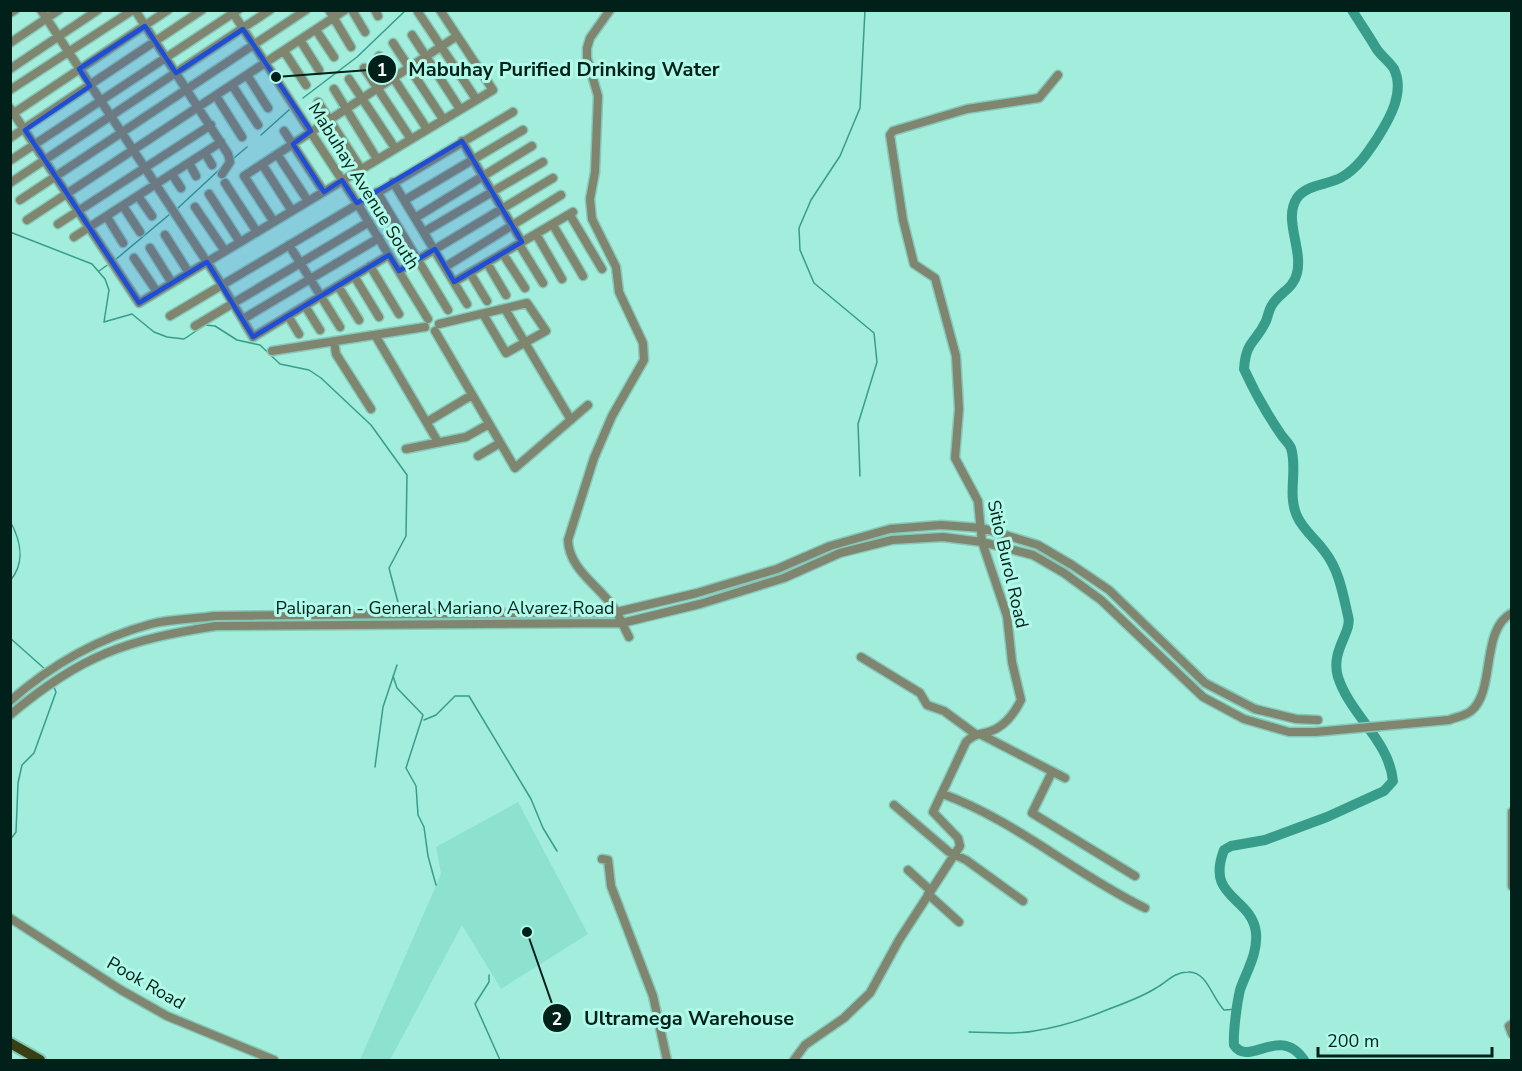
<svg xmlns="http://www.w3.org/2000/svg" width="1522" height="1071" font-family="'Nunito Sans',sans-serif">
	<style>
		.built { fill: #8de2cf }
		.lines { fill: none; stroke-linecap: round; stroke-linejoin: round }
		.stream { stroke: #379d8a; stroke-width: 1.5 }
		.river { stroke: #379d8a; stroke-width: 10 }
		.minor-casing { stroke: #86c8b9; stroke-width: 11 }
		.major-casing { stroke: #86c8b9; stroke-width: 14 }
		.minor { stroke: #7f856e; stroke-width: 8 }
		.major { stroke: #373f13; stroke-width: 10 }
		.marked { fill: #1d4ed8; fill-opacity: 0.2; stroke: #1d4ed8; stroke-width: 4.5; stroke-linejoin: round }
		.labels { text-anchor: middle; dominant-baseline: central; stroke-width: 6; stroke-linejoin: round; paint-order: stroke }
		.street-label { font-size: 18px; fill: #01201a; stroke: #b0fae9 }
		.leader { fill: none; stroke: #01201a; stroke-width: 2 }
		.callout-dot { fill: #01201a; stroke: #b0fae9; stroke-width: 2 }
		.mark-label { font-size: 18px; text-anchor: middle; font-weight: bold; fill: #fff }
		.callout-label { font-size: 20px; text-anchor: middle; font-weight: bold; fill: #01201a; stroke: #b0fae9; stroke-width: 6; stroke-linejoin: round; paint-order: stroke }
	</style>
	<rect width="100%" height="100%" fill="#a3eddc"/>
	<!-- built -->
	<path class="built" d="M518,802L588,934L501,989L462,925L390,1060H360L441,874L436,847Z"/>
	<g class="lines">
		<!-- stream -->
		<path class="stream" d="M303,98L357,57L406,10
			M261,135L290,109
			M234,158L247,147
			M178,208L220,169
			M10,232L92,264L105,279L109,290L104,322L132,314L154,332L167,337L184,339L205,325L215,326L237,340L260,345L280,364L309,370L321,378L371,425L407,475L406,536L389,568L400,610
			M115,260L170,214
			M99,271L109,264
			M860,476L858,424L877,362L874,333L814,283L800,250L799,228L811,200L840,156L860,108L865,10
			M10,521C21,541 26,562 10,581
			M10,599V601
			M10,638L46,670
			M393,676L397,688L423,715L406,768L416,786L418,815L424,827L428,856L436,885
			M424,720L436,715L455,696H469L531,799L543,828L557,851
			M375,767L383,707L397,665
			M10,840L16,832L18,783L22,765L34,753L56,692L53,685
			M489,975V982L475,1004L500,1060
			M969,1032C990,1032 1014,1035 1034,1031C1060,1027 1085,1019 1109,1009C1125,1003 1142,997 1156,988C1167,982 1174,972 1188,972C1207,971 1212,998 1224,1010L1239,1009"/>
		<!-- river -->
		<path class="river" d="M1304,1060C1280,1024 1249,1068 1234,1045C1233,1032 1237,1003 1240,990C1246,972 1258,954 1256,933C1252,896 1205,899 1224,850L1231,846L1265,840L1327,817L1384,791L1393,781C1389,740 1350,715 1338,677C1330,650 1353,632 1348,616C1343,594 1339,570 1325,552C1316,539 1303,530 1297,516C1287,494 1298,470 1291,448C1289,443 1283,438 1280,433C1267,414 1254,391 1244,369C1246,340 1256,343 1266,321C1269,313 1269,307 1275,301C1283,291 1294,287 1297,273C1303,249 1283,219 1297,198C1307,184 1329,185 1342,177C1358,168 1368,152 1378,137C1390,118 1405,92 1394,69C1389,61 1381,56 1376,48C1369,36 1360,23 1352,10"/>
		<!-- minor casing -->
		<g class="minor-casing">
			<path id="minor" d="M41,10L222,285L253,337L389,255
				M135,10L228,154L230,162L222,174
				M231,10L357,203L428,319
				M329,10L351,47
				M352,10L365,32
				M375,10L378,16
				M610,10L590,38L587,48V58L598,96L595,172L590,199L592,219L616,267L619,292L643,343L644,360L612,416L594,458L568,540C569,568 595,583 611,604C619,614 623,626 629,637
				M418,12L476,99
				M10,13L15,10
				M316,30L334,57
				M412,35L460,109
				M300,40L319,70
				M10,43L59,10
				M393,43L443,119
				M284,51L306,85
				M379,56L427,129
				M364,68L411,139
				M10,69L98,10
				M247,75L268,108
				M349,79L395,148
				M232,85L258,125
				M334,89L377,159
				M10,90L133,10
				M216,96L242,137
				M318,102L361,169
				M10,108L139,303L493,90L440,10
				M11,115L168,10
				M284,131L324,192
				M10,138L202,10
				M462,141L522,242
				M205,153L212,165
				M277,154L308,201
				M11,160L238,10
				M189,163L196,176
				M262,164L292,211
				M172,174L181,188
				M393,182L467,304
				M10,183L270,10
				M225,183L257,232
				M377,192L448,310
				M209,194L240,242
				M138,196L152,216
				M20,200L306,10
				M405,200L523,130
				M123,206L140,232
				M195,207L225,251
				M570,215L602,269
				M107,217L123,243
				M415,218L532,146
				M27,220L345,10
				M274,222L244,176L457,36
				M58,224L211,125
				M553,225L583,276
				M424,232L543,162
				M536,234L562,279
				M165,235L189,273
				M74,237L221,142
				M519,244L543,283
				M289,245L340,327
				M150,248L172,283
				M503,254L525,288
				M134,258L157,292
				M487,263L506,295
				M370,266L399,314
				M445,267L561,195
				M399,271L553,178
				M470,273L487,301
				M354,276L379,317
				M454,282L573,212
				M338,286L359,320
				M305,306L320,330
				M505,309L571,420
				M170,316L513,112
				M288,316L299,334
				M243,319L379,238
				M439,324L527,303L546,331L506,353L483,314
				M195,326L369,222
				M435,331L515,468L588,405
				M375,335L438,442
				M334,341L336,354L371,409
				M272,351L425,327
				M427,422L472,395
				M406,449L466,437L489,424
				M478,456L500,443
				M861,657L920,693L927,705L944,711L974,733
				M10,701C51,665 99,638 151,624C171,619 194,619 215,616L617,612L697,593L777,569L830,546L890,529L941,525L982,528L1038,545L1072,565L1109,590L1205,683L1255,709L1296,719L1318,720
				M10,715C81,655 126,640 216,626L622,623L700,604L784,578L840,553L892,540L943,537L982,542L1033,555L1064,573L1101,600L1203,697L1244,719L1289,732H1315L1449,720C1456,717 1465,716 1471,711C1496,691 1480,629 1512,613
				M980,734L1065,778
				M1052,772L1032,813L1135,876
				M943,794C1016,821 1075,874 1145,908
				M894,805L949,852L966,860L1023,901
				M1512,812V886
				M602,859L608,860L611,886L653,996L667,1060
				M908,870L930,890
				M928,894L959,922
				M10,918L121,990L167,1016L274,1060
				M1512,1024L1509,1026L1512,1034
				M794,1060L805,1045L844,1018L870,993L899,940L960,846L958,838L933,812L966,742C975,733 980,735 991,731C1005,726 1015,712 1021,700L1012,662L1007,616L982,542L978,501L955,458L959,409L956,356L935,278L914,264L903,220L890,135L893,131L967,109L1039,98L1058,75"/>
		</g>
		<!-- major casing -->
		<g class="major-casing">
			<path id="major" d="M10,1043L40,1060"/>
		</g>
		<!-- minor -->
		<use href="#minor" class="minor"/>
		<!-- major -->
		<use href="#major" class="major"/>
	</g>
	<!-- marked area -->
	<path class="marked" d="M145,26L176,73L243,29L311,131L293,144L324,192L342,180L357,203L462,141L522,242L454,282L435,249L399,271L389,255L253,337L207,262L139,303L25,130L90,86L79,69Z"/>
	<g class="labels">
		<!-- street labels -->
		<g class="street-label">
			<text transform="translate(364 186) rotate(58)">Mabuhay Avenue South</text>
			<text transform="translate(1008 564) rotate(77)">Sitio Burol Road</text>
			<text x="445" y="608">Paliparan - General Mariano Alvarez Road</text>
			<text transform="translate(146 983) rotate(30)">Pook Road</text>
		</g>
	</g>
	<!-- callouts -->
	<path class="leader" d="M276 77L382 69M527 932L557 1018"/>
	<g class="callout-dot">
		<circle cx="276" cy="77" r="6"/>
		<circle cx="527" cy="932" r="6"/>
		<circle cx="382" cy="69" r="15"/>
		<circle cx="557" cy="1018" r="15"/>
	</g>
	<g class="mark-label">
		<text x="382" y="76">1</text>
		<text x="557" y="1025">2</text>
	</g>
	<g class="callout-label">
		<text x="564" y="76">Mabuhay Purified Drinking Water</text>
		<text x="689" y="1025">Ultramega Warehouse</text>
	</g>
	<!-- border -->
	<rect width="1522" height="1071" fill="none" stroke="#01201a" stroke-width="24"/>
	<!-- scale -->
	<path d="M1318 1047v9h174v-9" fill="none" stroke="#01201a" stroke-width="3"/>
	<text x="1327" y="1047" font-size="18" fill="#01201a" stroke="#b0fae9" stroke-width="4.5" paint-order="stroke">200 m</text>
</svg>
